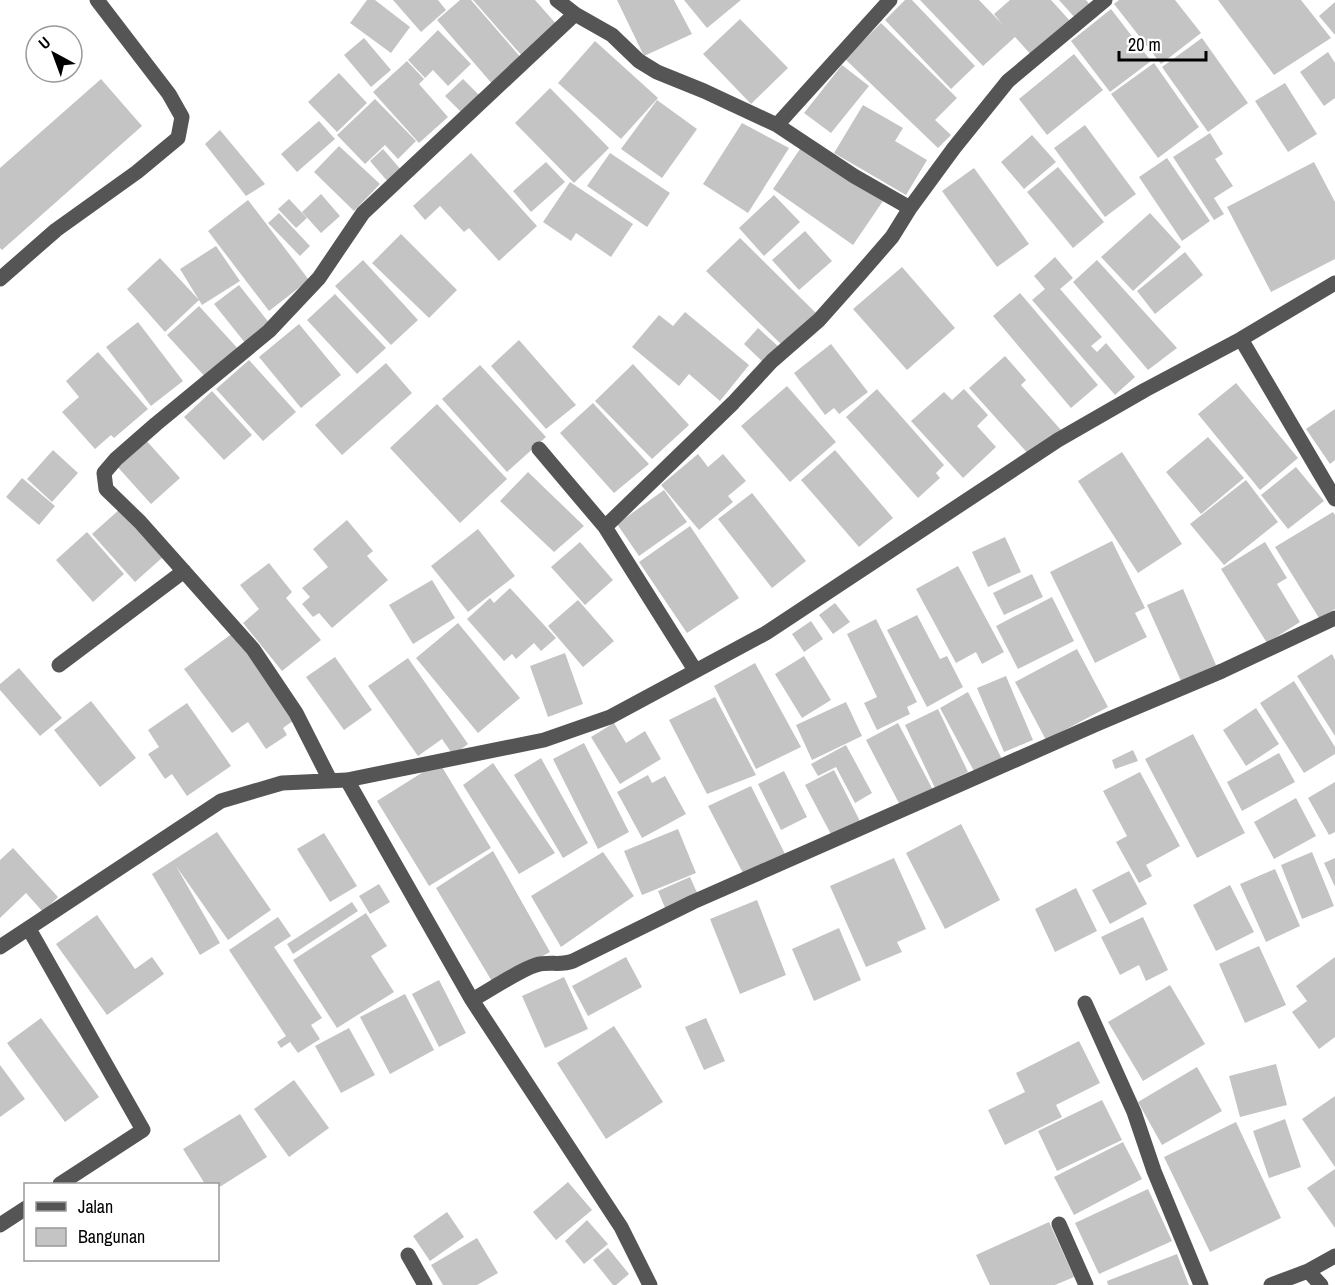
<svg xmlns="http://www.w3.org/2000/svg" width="1335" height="1285" font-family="'Archivo Narrow',sans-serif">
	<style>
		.building { fill: #c4c4c4 }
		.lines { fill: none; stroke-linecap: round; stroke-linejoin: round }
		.minor { stroke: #555; stroke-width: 15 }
	</style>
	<rect width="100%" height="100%" fill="#fff"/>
	<!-- building -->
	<path class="building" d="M367,0H375L410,27L391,53L350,23Z
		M393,0H438L446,10L421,32Z
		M460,0H471L523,60L494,86L437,20Z
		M473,0H535L558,26L523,57Z
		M617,0H674L692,34L644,56Z
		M684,0H741L707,28Z
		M905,0H912L975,66L951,89L885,20Z
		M920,0H979L1002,24L994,14L1010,0H1051L1072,23L1033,57L1015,37L983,66Z
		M1059,0H1086L1091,6L1076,19Z
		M1119,0H1175L1201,33L1161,64L1114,4Z
		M1218,0H1301L1331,38L1274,75Z
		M1335,2V35L1319,16Z
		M1111,9L1151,61L1110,92L1071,41Z
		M740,19L788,68L751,104L703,54Z
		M881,23L957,98L935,120L951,135L938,148L845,59Z
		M438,30L471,64L448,86L433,70L425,78L408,60Z
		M364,38L391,70L371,87L344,55Z
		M1202,38L1248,103L1208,132L1162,67Z
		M595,41L658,98L621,139L558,83Z
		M1328,52L1335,63V98L1324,106L1300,72Z
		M1074,54L1103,90L1047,135L1019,99Z
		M407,61L424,79L419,84L448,117L419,143L373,92Z
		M1154,63L1199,127L1158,158L1111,94Z
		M842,65L869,86L831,133L804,113Z
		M339,73L367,103L337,132L308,102Z
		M101,79L142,126L2,250L0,248V168Z
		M463,79L483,99L465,116L445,96Z
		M1285,83L1317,134L1288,152L1255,101Z
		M550,88L609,148L574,183L515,123Z
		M375,99L416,141L398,159L385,145L365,164L337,135Z
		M657,100L697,129L662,178L621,149Z
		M863,105L903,128L895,141L927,160L906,195L834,153Z
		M319,121L335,139L297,172L281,154Z
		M742,123L789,148L748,213L703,184Z
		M1085,125L1136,194L1105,217L1054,148Z
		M220,130L265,184L246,196L205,144Z
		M1210,133L1223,154L1215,159L1233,186L1214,198L1224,214L1214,220L1173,157Z
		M1032,135L1056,162L1024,189L1001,162Z
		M339,146L380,184L354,211L314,172Z
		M802,146L883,201L853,245L773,189Z
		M383,149L403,172L389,183L370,161Z
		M471,153L537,226L499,261L469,228L464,232L440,206L425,220L413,206Z
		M610,153L670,193L647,227L587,186Z
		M1167,158L1210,221L1182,241L1139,177Z
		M546,162L565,182L531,212L513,191Z
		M1314,162L1335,202V259L1271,292L1227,207Z
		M1058,167L1104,222L1073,248L1027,192Z
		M974,168L1029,244L997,267L942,191Z
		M570,182L633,224L611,257L576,233L571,241L543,222Z
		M321,194L340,216L321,233L302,212Z
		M774,195L800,222L764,256L739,228Z
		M289,199L307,218L296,228L278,209Z
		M248,200L309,280L269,311L208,231Z
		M279,213L310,246L300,256L268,223Z
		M1150,213L1181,247L1133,291L1101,257Z
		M805,231L832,261L799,290L772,260Z
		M401,234L457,290L429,318L372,263Z
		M740,238L817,314L784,347L706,271Z
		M216,246L240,281L202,305L180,269Z
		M1185,252L1203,275L1155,314L1137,291Z
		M1055,257L1073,278L1060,289L1102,337L1091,346L1097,352L1106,343L1135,377L1115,395L1032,300L1045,289L1034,276Z
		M160,258L199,300L165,332L127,289Z
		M363,260L418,320L391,345L335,286Z
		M1097,260L1177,348L1148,370L1073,282Z
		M902,267L955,328L907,370L853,309Z
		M239,285L270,324L246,344L214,304Z
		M1020,293L1098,385L1071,408L993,316Z
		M335,294L386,348L357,374L307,320Z
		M199,306L240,351L208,380L167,335Z
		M685,312L749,365L720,401L689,374L679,386L632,347L659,315L673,326Z
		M138,322L183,381L151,406L106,347Z
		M299,324L341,375L301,408L259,357Z
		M758,328L780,348L765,364L744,344Z
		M519,340L576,405L546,429L491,366Z
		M831,344L868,392L839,414L834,408L825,415L794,373Z
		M98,352L148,409L114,438L111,435L95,449L62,412L79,397L66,381Z
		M1005,356L1026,380L1021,385L1061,430L1031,457L969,388Z
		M249,360L296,412L263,441L216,389Z
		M386,363L412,393L342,455L315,425Z
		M633,364L689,425L652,459L595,401Z
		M480,365L546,437L507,472L442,399Z
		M1236,383L1298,458L1260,490L1198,414Z
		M787,386L836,442L790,482L741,426Z
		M877,389L944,465L936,473L940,478L918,498L846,417Z
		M964,389L988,415L977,426L996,447L963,478L911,421L944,392L952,400Z
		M212,391L252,435L224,460L184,417Z
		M593,403L649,464L614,493L560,433Z
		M437,404L507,479L460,523L390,448Z
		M1335,409V460L1330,464L1306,429Z
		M1208,437L1244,478L1201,514L1166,472Z
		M144,438L180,478L151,504L115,464Z
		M53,450L78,473L52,502L27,479Z
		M835,450L893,518L859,547L801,480Z
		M1122,452L1182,544L1138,573L1078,481Z
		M698,454L708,467L723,454L746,481L728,496L733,502L699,530L661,485Z
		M1296,467L1324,501L1288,529L1261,495Z
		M528,472L584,526L554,552L500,501Z
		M22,478L55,506L39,525L6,497Z
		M1246,480L1278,522L1224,565L1190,524Z
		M664,490L687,522L639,556L617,524Z
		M752,493L806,561L772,588L718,519Z
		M120,509L163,557L135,582L92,534Z
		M1333,512L1335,515V609L1319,618L1275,547Z
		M347,520L373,551L367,556L388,580L332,628L319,613L313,617L302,604L310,597L302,588L328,567L313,549Z
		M690,526L739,598L687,633L639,562Z
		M478,529L515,576L468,612L431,566Z
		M87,532L124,574L93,602L56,560Z
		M1005,537L1021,572L988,587L972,552Z
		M1112,541L1145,608L1135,613L1147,637L1095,663L1050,572Z
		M580,542L613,580L585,605L551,567Z
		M1265,542L1287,578L1277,584L1300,622L1267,643L1221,569Z
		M269,563L292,592L286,598L321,640L282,671L243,623L259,609L240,585Z
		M958,566L1004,652L982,664L976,652L956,663L916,589Z
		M1032,574L1043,597L1004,615L993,593Z
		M432,580L455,618L413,644L389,605Z
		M510,588L556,638L541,651L534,643L516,659L512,654L504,661L467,619L490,598L494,603Z
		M1183,589L1216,665L1181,681L1147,605Z
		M1052,597L1074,641L1018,669L996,626Z
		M578,600L614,641L583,667L548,626Z
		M835,603L850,622L833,634L819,615Z
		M917,615L940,659L947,656L963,687L927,707L887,630Z
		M876,619L917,702L907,707L910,714L877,730L864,703L877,697L847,634Z
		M811,621L823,639L804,652L792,634Z
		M458,623L520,698L478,733L416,658Z
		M233,633L297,718L283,728L287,735L266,749L248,722L232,733L184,669Z
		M1077,649L1108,707L1046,740L1015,682Z
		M565,653L583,704L548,717L530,666Z
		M1332,654L1335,660V736L1297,676Z
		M804,656L831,700L802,718L775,674Z
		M335,657L372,710L344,730L306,677Z
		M408,658L468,744L453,755L442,739L418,756L368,686Z
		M755,663L801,747L756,769L714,686Z
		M19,668L62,718L40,736L0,690V684Z
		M1006,676L1033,740L1004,752L977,688Z
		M1294,681L1335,747V754L1304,773L1260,703Z
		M968,692L1002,759L975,773L940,708Z
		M715,697L756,775L707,794L669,720Z
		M91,701L136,758L100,787L54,730Z
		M846,702L862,736L812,760L796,725Z
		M187,703L231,766L187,796L172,774L165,779L148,754L159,747L148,730Z
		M1256,708L1279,744L1246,766L1223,730Z
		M938,709L968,772L935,788L905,725Z
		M614,723L626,743L645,731L661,759L620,784L591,737Z
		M898,723L933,790L901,807L866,740Z
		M1193,734L1245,833L1197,858L1145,759Z
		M584,743L629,832L598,849L553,759Z
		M846,745L872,793L855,803L836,767L818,776L811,764Z
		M1133,750L1138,761L1115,769L1112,760Z
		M1279,753L1295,782L1242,811L1227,782Z
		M541,758L588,843L563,858L514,775Z
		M439,762L491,848L429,886L377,801Z
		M493,763L555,853L519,874L463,785Z
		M834,770L862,825L834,840L805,785Z
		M784,771L807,817L781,830L758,784Z
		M1140,772L1180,846L1146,865L1152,876L1139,883L1116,842L1127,836L1103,791Z
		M648,775L652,783L665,776L686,814L642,838L617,792Z
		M1335,782V832L1329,835L1308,798Z
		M751,786L786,856L744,875L708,806Z
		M1296,798L1316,836L1274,859L1254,822Z
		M961,824L1000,900L945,929L906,853Z
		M678,829L696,873L642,895L624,851Z
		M217,832L271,910L228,940L176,866L220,943L200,955L152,874Z
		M324,833L357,886L330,902L297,849Z
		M13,848L58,897L43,912L26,893L0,918V860Z
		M493,851L550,952L493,983L436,888Z
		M603,852L634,896L561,947L531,896Z
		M1312,852L1334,906L1302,919L1281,865Z
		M894,858L926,929L897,942L902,952L866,967L830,886Z
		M1335,858V887L1324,863Z
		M1275,869L1300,926L1266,942L1240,884Z
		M1129,871L1147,904L1110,924L1092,890Z
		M690,877L699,897L666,910L658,891Z
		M379,884L390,902L370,914L359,896Z
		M1230,885L1254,932L1216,951L1193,905Z
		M1076,888L1097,931L1055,952L1035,909Z
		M757,900L786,975L740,994L710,919Z
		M352,902L358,911L293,954L287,944Z
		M366,913L387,946L371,956L394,992L337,1028L293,960Z
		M97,915L135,969L152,957L164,974L107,1015L56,944Z
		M278,917L291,936L274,947L322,1018L311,1025L320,1039L298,1053L290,1042L281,1048L277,1042L286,1036L229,950Z
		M1143,917L1168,970L1146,981L1139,965L1120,975L1101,937Z
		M839,928L861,980L814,1001L792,949Z
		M1259,946L1286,1005L1245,1023L1219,964Z
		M626,957L642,987L588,1016L572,986Z
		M1335,957V1037L1319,1049L1292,1012L1307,1001L1296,986Z
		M564,977L588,1029L545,1048L522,996Z
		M439,980L466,1033L439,1047L412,994Z
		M1170,985L1205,1044L1143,1081L1108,1022Z
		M405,994L434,1050L390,1074L360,1017Z
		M41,1018L99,1097L65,1122L7,1043Z
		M706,1018L725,1061L704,1070L685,1027Z
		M614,1026L663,1102L606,1139L557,1063Z
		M349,1028L375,1075L341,1093L315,1046Z
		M1079,1041L1100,1083L1056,1105L1062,1117L1005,1145L988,1110L1025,1092L1016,1073Z
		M1276,1064L1287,1105L1240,1117L1229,1076Z
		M0,1065L25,1099L0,1117Z
		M1197,1067L1222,1111L1162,1145L1138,1102Z
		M294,1080L329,1128L289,1157L254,1109Z
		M1335,1096V1167L1302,1119Z
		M1102,1100L1122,1140L1057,1171L1038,1131Z
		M240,1114L267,1157L218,1188V1184H205L183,1149Z
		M1285,1119L1301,1167L1269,1178L1253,1131Z
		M1236,1122L1281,1218L1210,1252L1164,1157Z
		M1123,1142L1142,1179L1074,1215L1054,1177Z
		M1335,1169V1228L1307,1188Z
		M568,1182L592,1210L556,1240L533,1212Z
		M1148,1189L1172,1241L1099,1274L1075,1223Z
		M447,1212L464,1237L430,1261L413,1236Z
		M587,1220L608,1244L584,1264L565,1241Z
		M1049,1222L1074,1277L1055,1285H990L976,1255Z
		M477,1238L498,1273L477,1285H443L431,1265Z
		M608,1248L629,1274L616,1285H613L593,1260Z
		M1177,1254L1189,1285H1108L1107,1281Z"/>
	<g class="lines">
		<!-- minor -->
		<path class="minor" d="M557,0L575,14L612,35L639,61L657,72L704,91L777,125L854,176L910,208
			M777,125L890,0
			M0,279L56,230L137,172L178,138L182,117L169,94L97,0
			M1241,339L1335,499
			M539,449L605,527
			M59,665L184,571
			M695,670L605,527L733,403L772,361L819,320L859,275L892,237L910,208L954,148L1008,81L1105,0
			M330,780L296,713L253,649L140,522L106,489L104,473L116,459L156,424L269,331L319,278L363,213L575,14
			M347,780L472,1000L621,1227L650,1285
			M29,929L143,1130L60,1184
			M0,947L221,801L282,783L347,780L544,740L610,717L766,633L1058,440L1145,390L1241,339L1335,283
			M472,1000C489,991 519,970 536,965C549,961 561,966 573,961L693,902L1097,724L1222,671L1335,618
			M1085,1003L1134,1112L1154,1171L1201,1285
			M1059,1224L1086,1285
			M0,1225L26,1208
			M408,1255L425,1285
			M1308,1271L1321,1285
			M1271,1285L1308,1271L1335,1256"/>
	</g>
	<!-- legend -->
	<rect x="24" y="1183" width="195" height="78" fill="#ffffff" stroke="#999999" stroke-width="1.5"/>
	<rect x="36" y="1202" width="30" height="9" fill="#555555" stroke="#999999" stroke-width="1.5"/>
	<text x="78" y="1213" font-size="18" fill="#000000">Jalan</text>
	<rect x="36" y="1228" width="30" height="18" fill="#c4c4c4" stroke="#999999" stroke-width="1.5"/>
	<text x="78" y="1243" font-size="18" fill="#000000">Bangunan</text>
	<!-- north arrow -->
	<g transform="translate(54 54) rotate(319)"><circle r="28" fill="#ffffff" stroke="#999999" stroke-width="1.5"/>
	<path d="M0-4.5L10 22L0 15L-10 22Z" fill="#000000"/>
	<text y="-9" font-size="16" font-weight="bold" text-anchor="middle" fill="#000000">U</text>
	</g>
	<!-- scale -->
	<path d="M1119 51v9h87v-9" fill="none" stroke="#000000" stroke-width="3"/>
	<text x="1128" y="51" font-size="18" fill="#000000" stroke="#ffffff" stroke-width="4.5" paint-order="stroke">20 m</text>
</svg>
